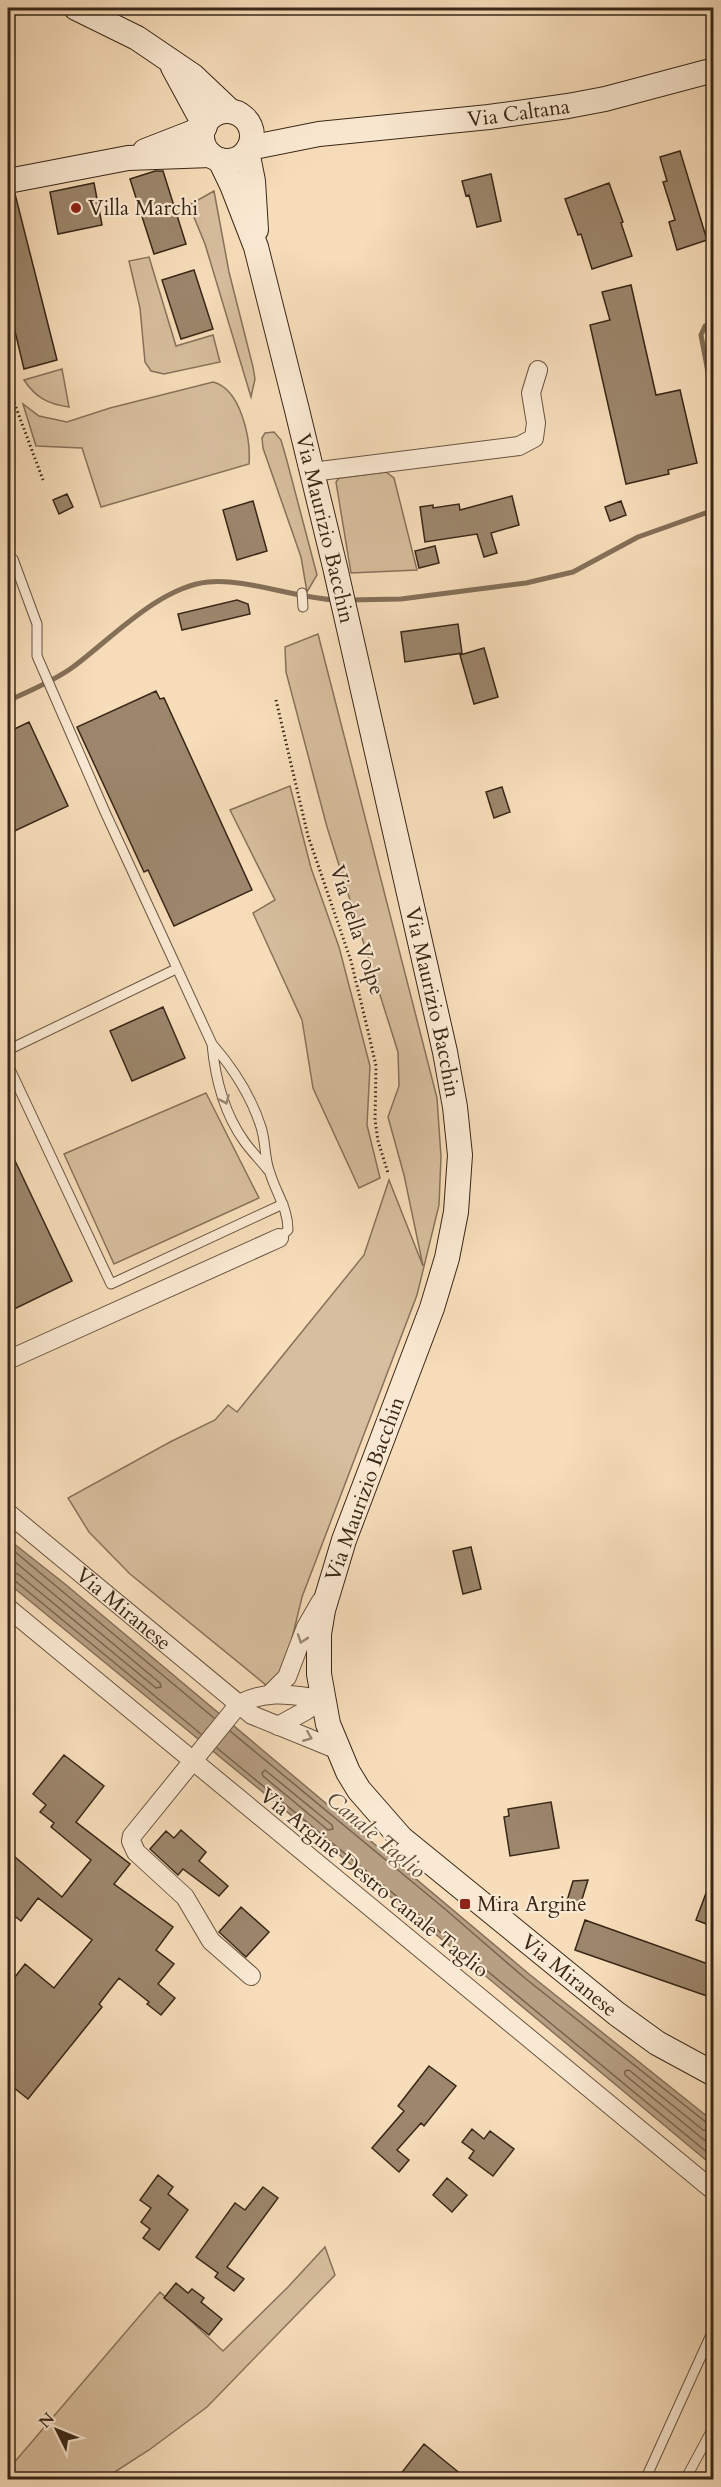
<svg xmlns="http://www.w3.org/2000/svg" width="721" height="2487" font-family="Cardo,serif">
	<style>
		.green { fill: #d7be9e; stroke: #88725a; stroke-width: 1.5 }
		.water { fill: #b69f83; stroke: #846f58; stroke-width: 1.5 }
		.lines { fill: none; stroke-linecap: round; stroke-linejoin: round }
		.shore { stroke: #78634d; stroke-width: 1.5 }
		.stream { stroke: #846f58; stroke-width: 5 }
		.building { fill: #9c866c; stroke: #392717; stroke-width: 1.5 }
		.lane-casing { stroke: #685440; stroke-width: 11 }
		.street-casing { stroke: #685440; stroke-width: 20 }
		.secondary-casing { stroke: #392717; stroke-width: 26 }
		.path { stroke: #392717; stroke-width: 3; stroke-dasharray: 1.5 3; stroke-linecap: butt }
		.lane { stroke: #fae9d2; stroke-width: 9 }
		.street { stroke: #fae9d2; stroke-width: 18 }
		.secondary { stroke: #fae9d2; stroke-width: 24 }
		.oneway { stroke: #9a8874 }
		.poi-dot { fill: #8f2418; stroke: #fae9d2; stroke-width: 2 }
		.labels { text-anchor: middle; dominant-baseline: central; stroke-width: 4.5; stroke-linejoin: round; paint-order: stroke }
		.street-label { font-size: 21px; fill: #392717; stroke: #fae9d2 }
		.poi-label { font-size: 21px; fill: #392717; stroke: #fae9d2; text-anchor: start }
		.water-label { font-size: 22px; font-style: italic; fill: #5e4b37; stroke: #fae9d2 }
	</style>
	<rect width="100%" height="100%" fill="#f7ddba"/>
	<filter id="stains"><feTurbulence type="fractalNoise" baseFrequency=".00333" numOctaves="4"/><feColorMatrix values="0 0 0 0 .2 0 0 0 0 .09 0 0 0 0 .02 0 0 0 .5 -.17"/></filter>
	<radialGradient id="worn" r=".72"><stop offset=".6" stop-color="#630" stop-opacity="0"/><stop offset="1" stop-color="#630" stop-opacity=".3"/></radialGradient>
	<!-- green -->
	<path class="green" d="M214,191L229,272L253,367L255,379L251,397L205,244L189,205Z
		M149,257L176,346L213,335L220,362L164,374L151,371L145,362L140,308L129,261Z
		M62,369L69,407C48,404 36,398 24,380Z
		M213,382C241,389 251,439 249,464L101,507L82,448L36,446L23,404L39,416L67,422L110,408Z
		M274,432L281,440L287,461L317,575L307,592L301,557L263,448L262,438L265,433Z
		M386,472L394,478L417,570L351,573L336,482L339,478Z
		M318,634L437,1098L441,1157L439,1205L417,1295L302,1597L288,1655L277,1678L266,1685L130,1574L89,1532L68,1498L170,1442L215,1420L228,1405L237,1412L364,1255L389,1180L423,1266L404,1175L388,1117L399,1086L398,1052L327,827L286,672L285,647Z
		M290,786L311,868L339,947L370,1066L367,1125L380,1178L359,1188L313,1088L302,1020L253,913L275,900L230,810Z
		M206,1093L259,1198L114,1264L64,1154Z
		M325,2247L335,2275L207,2407L149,2450L104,2479H8V2450L12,2465L160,2292L223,2351L288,2287Z"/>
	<!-- water -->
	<path class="water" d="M8,1539L65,1584L529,1974L713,2121V2166L409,1912L8,1583Z"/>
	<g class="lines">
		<!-- shore -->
		<path class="shore" d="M8,1546L214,1718
			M8,1556L160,1683L161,1687L156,1688L18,1574L8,1571
			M8,1579L14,1580L201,1734
			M230,1731L445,1909L526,1979L707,2123L714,2125
			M217,1748L714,2158
			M265,1770L332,1825L333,1829L328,1830L263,1776L262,1773Z
			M714,2132L703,2130L629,2070L625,2071V2075L714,2148"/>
		<!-- stream -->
		<path class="stream" d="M714,324L705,326L701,335L714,404
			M348,600L401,599L526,583L573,572L638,537L714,510
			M8,701C29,691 54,681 73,667C111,639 159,587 208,582C245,578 295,598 336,600"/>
	</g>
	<!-- building -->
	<path class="building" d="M680,151L707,240L677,250L669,222L675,220L663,182L667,181L660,157Z
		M155,171H163L186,244L154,254L130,179Z
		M491,174L501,221L477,227L469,195L466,196L462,181Z
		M94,183L102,225L58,234L50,192Z
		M609,183L623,222L621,223L632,256L592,269L581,234L578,235L565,199Z
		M15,194L57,360L24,369L8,302V195Z
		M194,270L213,329L181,339L162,280Z
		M631,285L656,395L680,390L697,463L668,470L669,474L626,484L590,325L610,320L602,292Z
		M67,494L73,507L59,514L53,500Z
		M512,496L519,525L491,533L497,553L484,557L477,534L425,542L420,507L433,505V508L459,504L460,510Z
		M253,501L267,551L237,560L223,510Z
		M621,501L626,515L610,521L605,507Z
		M435,546L439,563L419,568L415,551Z
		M237,600L248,604L250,614L182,630L178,614Z
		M458,624L462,653L405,662L401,632Z
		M484,648L498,697L474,704L460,655Z
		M156,691L160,699L164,698L252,890L174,926L148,870L144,872L77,727Z
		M29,722L68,806L8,834V732Z
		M502,787L510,812L494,818L486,792Z
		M163,1007L185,1058L132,1081L110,1031Z
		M8,1146L72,1281L8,1312Z
		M471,1547L481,1589L463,1594L453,1551Z
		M64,1755L104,1786L76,1822L130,1864L114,1884L173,1927L156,1950L174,1964L158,1984L175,1998L161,2015L147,2004L149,2002L119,1978L99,2004L102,2007L28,2099L8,2083V1986L25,1964L54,1988L92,1940L38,1898L21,1921L8,1911V1851L62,1897L91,1860L51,1827L54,1823L40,1812L46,1805L33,1794Z
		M551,1802L559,1848L510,1856L504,1817L509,1816L508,1809Z
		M181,1830L206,1852L199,1861L228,1886L219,1896L183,1869L178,1875L150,1849L166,1831L174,1838Z
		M712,1877H714V1927L696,1920Z
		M588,1880L579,1909L566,1904L573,1881Z
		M241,1907L269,1932L246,1957L219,1932Z
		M585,1920L714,1966V1978L707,1996L575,1950Z
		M429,2066L456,2086L424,2126L421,2123L397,2150L409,2160L399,2172L372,2148L404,2111L398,2106Z
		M472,2129L484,2139L490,2131L514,2149L493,2176L469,2158L474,2151L462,2142Z
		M158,2175L173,2187L168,2194L188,2210L159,2250L143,2238L150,2229L141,2222L151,2208L140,2200Z
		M447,2178L467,2195L452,2212L433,2195Z
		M263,2187L278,2198L227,2267L244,2279L234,2291L215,2277L218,2273L196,2257L235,2203L245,2210Z
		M176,2283L188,2293L192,2289L204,2298L201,2302L222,2319L209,2335L164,2298Z
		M424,2444L468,2480H396Z"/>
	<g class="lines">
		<!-- lane casing -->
		<g class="lane-casing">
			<path id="lane" d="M8,561L13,559L37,624V656L105,812L212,1044C233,1068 251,1096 261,1127C266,1142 264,1158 270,1173C276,1193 288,1208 288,1230L279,1238
				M302,593L303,607
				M212,1044C215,1077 224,1113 244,1141C251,1151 260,1160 268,1170
				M8,1050L176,969
				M8,1065L111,1284L283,1204
				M645,2480L714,2328
				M685,2480L714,2426"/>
		</g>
		<!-- street casing -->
		<g class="street-casing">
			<g id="street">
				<path d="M312,472L519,446L534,438L536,423L531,393L538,370"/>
				<path d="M8,1360L279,1238"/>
				<path id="s1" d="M8,1513L252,1715L338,1750"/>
				<path d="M8,1608L714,2191"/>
				<path d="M271,1693L287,1677L306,1627L321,1601"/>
				<path d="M278,1726L307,1710L322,1699"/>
				<path d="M251,1976L211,1941L185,1897L136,1852L131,1841L132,1836L239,1704C267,1689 292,1695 322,1699"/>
			</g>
		</g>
		<!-- secondary casing -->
		<g class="secondary-casing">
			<g id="secondary">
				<path d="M76,8L137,38L193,76L230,111"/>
				<path d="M173,67L205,126"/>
				<circle cx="227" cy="136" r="25"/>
				<path id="s2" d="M249,148L319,134L489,117L568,106L605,99L714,70"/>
				<path d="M145,151L204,128"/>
				<path d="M247,151L253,181L256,230"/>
				<path id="s3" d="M220,160L232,185L256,247L297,410L335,567L445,1052L455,1107L460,1155L456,1212L447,1258L432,1308L344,1540L323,1610L319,1634V1674L328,1724L348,1772L359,1790L401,1838L617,2014L657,2043L714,2074"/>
				<path d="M8,181L128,158L211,155"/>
			</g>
		</g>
		<!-- path -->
		<path class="path" d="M8,386L43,480
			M276,700L308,836L351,961L369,1035L376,1066L375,1120L378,1141L388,1173"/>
		<!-- lane -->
		<use href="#lane" class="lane"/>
		<!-- street -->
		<use href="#street" class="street"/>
		<!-- secondary -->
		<use href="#secondary" class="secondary"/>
	</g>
	<!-- one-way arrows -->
	<defs><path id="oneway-chevron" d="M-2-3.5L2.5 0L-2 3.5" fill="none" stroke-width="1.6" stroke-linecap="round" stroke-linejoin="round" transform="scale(1.5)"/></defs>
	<g class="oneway">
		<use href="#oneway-chevron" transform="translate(225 1100) rotate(66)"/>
		<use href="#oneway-chevron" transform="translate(302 1639) rotate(109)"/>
		<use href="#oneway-chevron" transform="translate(308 1737) rotate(22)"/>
	</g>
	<!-- markers -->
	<g class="poi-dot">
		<circle cx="76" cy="208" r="6"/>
		<rect x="459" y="1898" width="12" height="12" rx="3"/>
	</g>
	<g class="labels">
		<!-- street labels -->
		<g class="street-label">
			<text stroke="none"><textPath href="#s2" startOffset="272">Via Caltana</textPath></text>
			<text stroke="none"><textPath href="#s3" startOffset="384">Via Maurizio Bacchin</textPath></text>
			<text transform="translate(357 930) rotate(72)">Via della Volpe</text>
			<text stroke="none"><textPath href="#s3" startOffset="870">Via Maurizio Bacchin</textPath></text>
			<text transform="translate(365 1489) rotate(-70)">Via Maurizio Bacchin</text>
			<text stroke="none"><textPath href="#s1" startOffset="150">Via Miranese</textPath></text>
			<text transform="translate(374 1883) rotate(39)">Via Argine Destro canale Taglio</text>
			<text stroke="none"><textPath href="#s3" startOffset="1972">Via Miranese</textPath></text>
		</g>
		<!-- poi labels -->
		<g class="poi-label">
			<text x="88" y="208">Villa Marchi</text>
			<text x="477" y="1904">Mira Argine</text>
		</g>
		<!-- water labels -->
		<g class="water-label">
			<text transform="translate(376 1835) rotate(40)">Canale Taglio</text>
		</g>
	</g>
	<!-- margin -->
	<rect width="721" height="2487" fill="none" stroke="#f7ddba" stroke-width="30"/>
	<rect x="9" y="9" width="703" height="2469" fill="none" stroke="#392717" stroke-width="3"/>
	<rect x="15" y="15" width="691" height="2457" fill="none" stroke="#392717" stroke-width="1.5"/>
	<!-- north arrow -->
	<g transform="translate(57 2430) rotate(313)" stroke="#fae9d2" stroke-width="4.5" paint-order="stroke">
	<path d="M0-4.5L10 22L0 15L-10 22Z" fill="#392717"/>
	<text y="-9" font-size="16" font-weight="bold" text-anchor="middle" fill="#392717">N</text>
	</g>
	<rect width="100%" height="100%" filter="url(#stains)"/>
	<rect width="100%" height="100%" fill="url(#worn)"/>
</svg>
